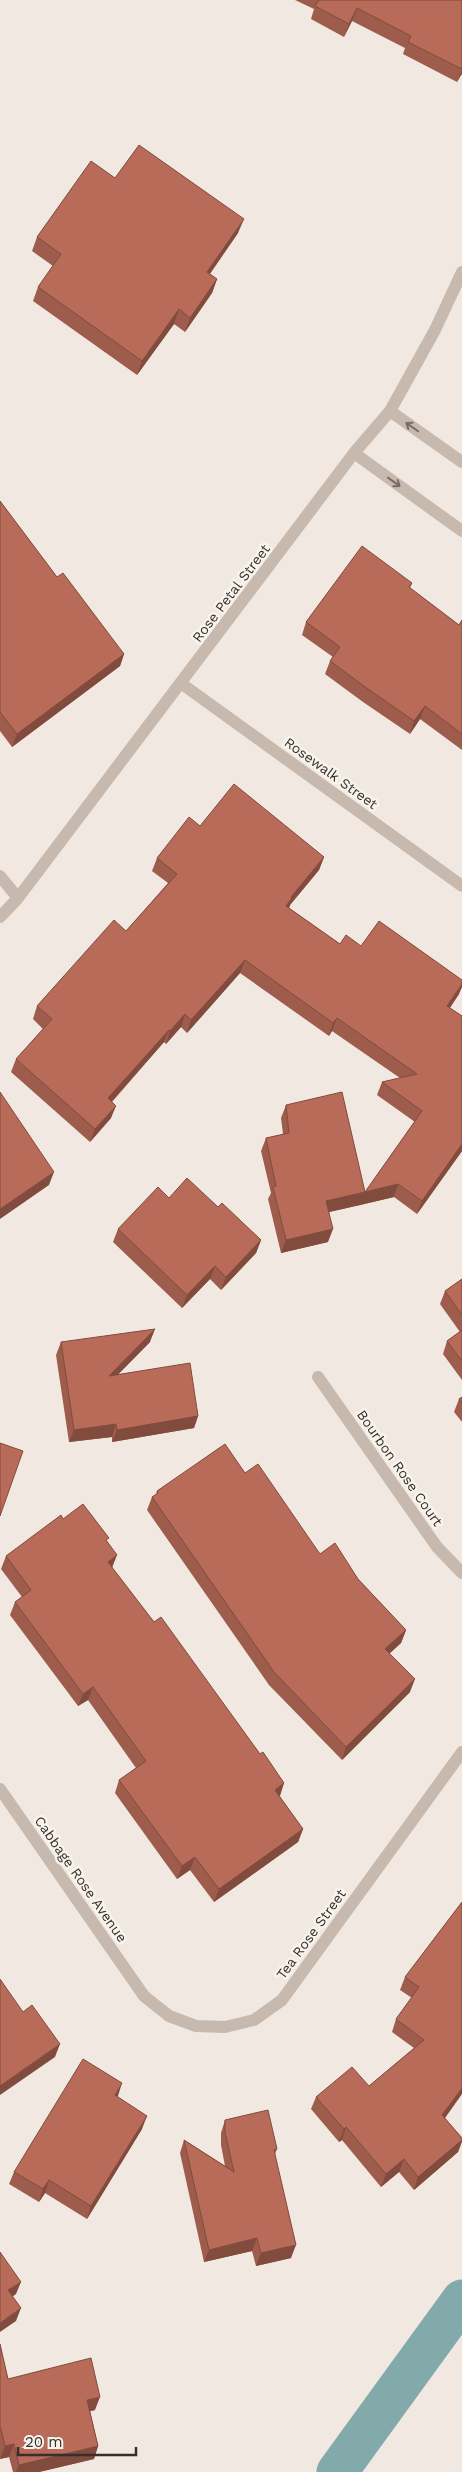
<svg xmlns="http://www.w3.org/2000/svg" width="462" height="2472" font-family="'Work Sans',sans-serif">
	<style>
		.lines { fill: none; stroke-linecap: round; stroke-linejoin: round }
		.canal { stroke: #83aaaa; stroke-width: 41 }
		.minor { stroke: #c8b9ae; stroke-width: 12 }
		.wall { fill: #9e5c4c }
		.shaded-wall { fill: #814b3e }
		.building { fill: #b86b58; stroke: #814b3e }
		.oneway { stroke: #786d66 }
		.labels { text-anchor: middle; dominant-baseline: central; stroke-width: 5; stroke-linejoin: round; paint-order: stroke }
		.street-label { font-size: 14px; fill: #372f2b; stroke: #f8f3ed }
	</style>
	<rect width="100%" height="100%" fill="#f1e9e1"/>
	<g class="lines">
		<!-- canal -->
		<path class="canal" d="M337,2472L462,2300"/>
		<!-- minor -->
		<path class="minor" d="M390,411L462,462
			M354,453L462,531
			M182,684L462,886
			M0,876L18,898
			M0,917L18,898L354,453L390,411L435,330L462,272
			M318,1377L437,1547L462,1573
			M0,1789L144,1996L169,2016L196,2026L225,2027L254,2020L282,2000L462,1752"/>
	</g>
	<!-- wall -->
	<path class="wall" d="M295,0H462V75H461L457,82L403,54L405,48L352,21L344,37L311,19L314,9Z
		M115,178L238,233L210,274L217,279L212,293L185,332L174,324L137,375L33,301L38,287L53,266L32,251L37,237Z
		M0,501L57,577L124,654L120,666L12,747L0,731Z
		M412,583L410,588L459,625L462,620V750L420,719L410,734L363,702L325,674L330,661L333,657L302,635L306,622Z
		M200,826L324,857L319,870L290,905L289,908L340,944L361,946L459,994L450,1008L462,1016V1151L417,1214L394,1197L360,1205L365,1192L415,1122L377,1095L382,1082L400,1078L332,1031L329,1036L240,973L187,1033L181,1027L166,1044L164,1042L112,1102L111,1118L90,1142L11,1072L16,1059L43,1029L33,1019L37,1006L126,931L168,883L152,871L157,858Z
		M286,1105L365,1192L360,1205L328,1212V1242L281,1253L268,1199L271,1193L261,1151L266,1138L283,1134L281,1118Z
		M169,1198L218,1207L261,1240L256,1253L221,1290L210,1279L182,1308L113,1242L118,1229Z
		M462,1279V1380L443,1354L447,1341L460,1332L440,1304L445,1291Z
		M61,1342H150L118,1374L198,1416L194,1428L112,1442V1437L69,1442L56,1355Z
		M462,1397V1422L454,1412L459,1399Z
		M245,1473L320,1554L358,1579L406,1630L401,1643L389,1654L410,1692L342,1760L269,1685L147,1510L152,1497L156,1495L157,1491Z
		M63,1519L108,1542L112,1568L154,1622L260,1754L284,1783L279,1796L303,1829L298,1842L214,1902L190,1870L177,1879L115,1793L119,1780L136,1768L88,1700L78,1706L10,1615L15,1602L22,1597L1,1569L6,1556Z
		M462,1902L445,2118L462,2138V2142L458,2152L414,2190L399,2172L381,2187L342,2140L339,2142L311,2109L316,2097L369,2086L414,2048L392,2032L396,2019L412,1998L400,1990L405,1977Z
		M117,2096L142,2129L87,2219L45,2193L39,2202L9,2184L14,2172Z
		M225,2120L277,2149L275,2154L291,2258L256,2266L252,2251L204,2262L180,2153L184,2140L225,2166L221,2145V2133Z
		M0,2344L8,2379L95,2410L90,2411L98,2446L94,2459L39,2472H13L9,2457L0,2459Z"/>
	<!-- shaded-wall -->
	<path class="shaded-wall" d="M357,8L352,21L344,37L349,24Z
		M462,69L461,75L457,82Z
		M244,219L238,233L201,286L207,272Z
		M217,279L212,293L185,332L190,318Z
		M179,309L174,324L137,375L142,361Z
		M124,654L120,666L12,747L17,734Z
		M425,706L420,719L410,734L414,721Z
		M324,857L319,870L290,905L288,911L286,906L291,897Z
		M245,960L240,973L187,1033L191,1020Z
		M462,984V987L459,994L442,1019L447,1006Z
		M185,1014L181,1027L166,1044L170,1031Z
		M337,1018L332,1031L329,1036L333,1023Z
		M169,1030L164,1042L103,1111L108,1098Z
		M116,1106L111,1118L90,1142L95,1129Z
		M462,1144V1151L417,1214L422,1201Z
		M54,1172L49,1185L0,1219V1209Z
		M398,1184L394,1197L360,1205L365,1192Z
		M365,1192L360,1205L321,1214L326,1201Z
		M333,1229L328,1242L281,1253L286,1240Z
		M261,1240L256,1253L221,1290L226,1277Z
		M215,1266L210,1279L182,1308L187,1295Z
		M155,1329L150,1342L104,1389L109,1376Z
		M198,1416L194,1428L112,1442L117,1430Z
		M116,1424L112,1437L69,1442L74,1430Z
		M117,1555L112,1568L108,1562Z
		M406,1630L401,1643L380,1662L385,1649Z
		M415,1679L410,1692L342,1760L346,1747Z
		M93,1687L88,1700L78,1706L83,1694Z
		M284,1783L280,1796L270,1803L275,1790Z
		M303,1829L298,1842L214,1902L219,1889Z
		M195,1857L190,1870L177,1879L182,1866Z
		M60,2044L55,2057L0,2095V2086Z
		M122,2083L118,2096L110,2108L115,2095Z
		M462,2088V2094L438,2128L442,2115Z
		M147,2116L142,2129L87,2219L91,2206Z
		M346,2127L342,2140L339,2142L344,2129Z
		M462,2140L458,2152L414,2190L418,2177Z
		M404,2159L399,2172L381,2187L386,2174Z
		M49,2180L45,2193L39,2202L43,2189Z
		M257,2238L252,2251L204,2262L209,2250Z
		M296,2245L291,2258L256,2266L261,2253Z
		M21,2282L16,2294L4,2303L8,2290Z
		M21,2308L16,2321L0,2332V2323Z
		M100,2397L95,2410L82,2413L87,2400Z
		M14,2444L9,2457L0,2459L5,2446Z
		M98,2446L94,2459L39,2472H16L19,2465Z"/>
	<!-- building -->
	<path class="building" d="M319,0H462V69L408,42L411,36L357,8L349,24L315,6Z
		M139,145L244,219L207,272L217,279L190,318L179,309L142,361L38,287L61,254L37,237L91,161L115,178Z
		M0,501L57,577L63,573L124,654L17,734L0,712Z
		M362,546L412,583L409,587L459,625L462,620V734L425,706L414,721L368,689L330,661L340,647L306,622Z
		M234,784L324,857L291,897L292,898L286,906L340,944L346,935L361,946L379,921L462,980V984L447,1006L462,1016V1144L422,1201L398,1184L365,1192L422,1111L382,1082L417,1074L337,1018L333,1023L245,960L191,1020L185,1014L170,1031L169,1030L108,1098L116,1106L95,1129L16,1059L52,1019L37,1006L114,920L126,931L177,874L157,858L189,817L200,826Z
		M0,1092L54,1172L0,1209Z
		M342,1092L365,1192L326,1201L333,1229L286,1240L273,1187L276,1186L266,1138L289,1133L286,1105Z
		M187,1178L218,1207L222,1203L261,1240L226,1277L215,1266L187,1295L118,1229L158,1187L169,1198Z
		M462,1279V1315L445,1291Z
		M155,1329L109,1376L190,1363L198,1416L117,1430L116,1424L74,1430L61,1342Z
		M462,1330V1361L447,1341Z
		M462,1397V1403L459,1399Z
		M0,1443L23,1451L0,1516Z
		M225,1444L245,1473L258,1464L320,1554L335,1543L358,1579L406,1630L385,1649L415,1679L346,1747L274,1672L152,1497L158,1493L157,1491Z
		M83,1504L109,1538L106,1540L117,1555L108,1562L154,1622L161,1617L260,1754L263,1752L284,1783L275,1790L303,1829L219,1889L195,1857L182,1866L119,1780L146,1761L93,1687L83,1694L15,1602L31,1590L6,1556L61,1515L63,1519Z
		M462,1902V2088L442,2115L462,2138V2140L418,2177L404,2159L386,2174L346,2127L344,2129L316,2097L352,2067L369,2086L424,2040L396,2019L419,1987L405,1977Z
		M0,1979L23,2012L32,2005L60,2044L0,2086Z
		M83,2059L122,2083L115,2095L147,2116L91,2206L49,2180L43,2189L14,2172Z
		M268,2110L277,2149L274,2150L296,2245L261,2253L257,2238L209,2250L184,2140L234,2172L225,2132V2120Z
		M0,2252L21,2282L8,2290L21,2308L0,2323Z
		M0,2344L8,2379L91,2358L100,2397L87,2400L98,2446L19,2465L14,2444L5,2446L1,2429H0Z"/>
	<!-- one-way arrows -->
	<defs><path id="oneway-shaft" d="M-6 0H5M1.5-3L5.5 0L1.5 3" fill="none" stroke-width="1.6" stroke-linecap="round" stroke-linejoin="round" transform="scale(1.25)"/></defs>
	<g class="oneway">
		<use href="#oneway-shaft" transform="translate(412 427) rotate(-145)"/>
		<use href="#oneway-shaft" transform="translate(394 482) rotate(36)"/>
	</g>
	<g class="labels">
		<!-- street labels -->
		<g class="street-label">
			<text transform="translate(231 593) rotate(-53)">Rose Petal Street</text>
			<text transform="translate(331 773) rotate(36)">Rosewalk Street</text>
			<text transform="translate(400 1468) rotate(55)">Bourbon Rose Court</text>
			<text transform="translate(81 1879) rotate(55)">Cabbage Rose Avenue</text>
			<text transform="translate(311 1934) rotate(-54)">Tea Rose Street</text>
		</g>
	</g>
	<!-- scale -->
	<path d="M18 2447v8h118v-8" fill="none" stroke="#372f2b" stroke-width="2.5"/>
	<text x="25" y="2447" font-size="15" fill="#372f2b" stroke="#f8f3ed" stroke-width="4" paint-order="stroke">20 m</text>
</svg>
